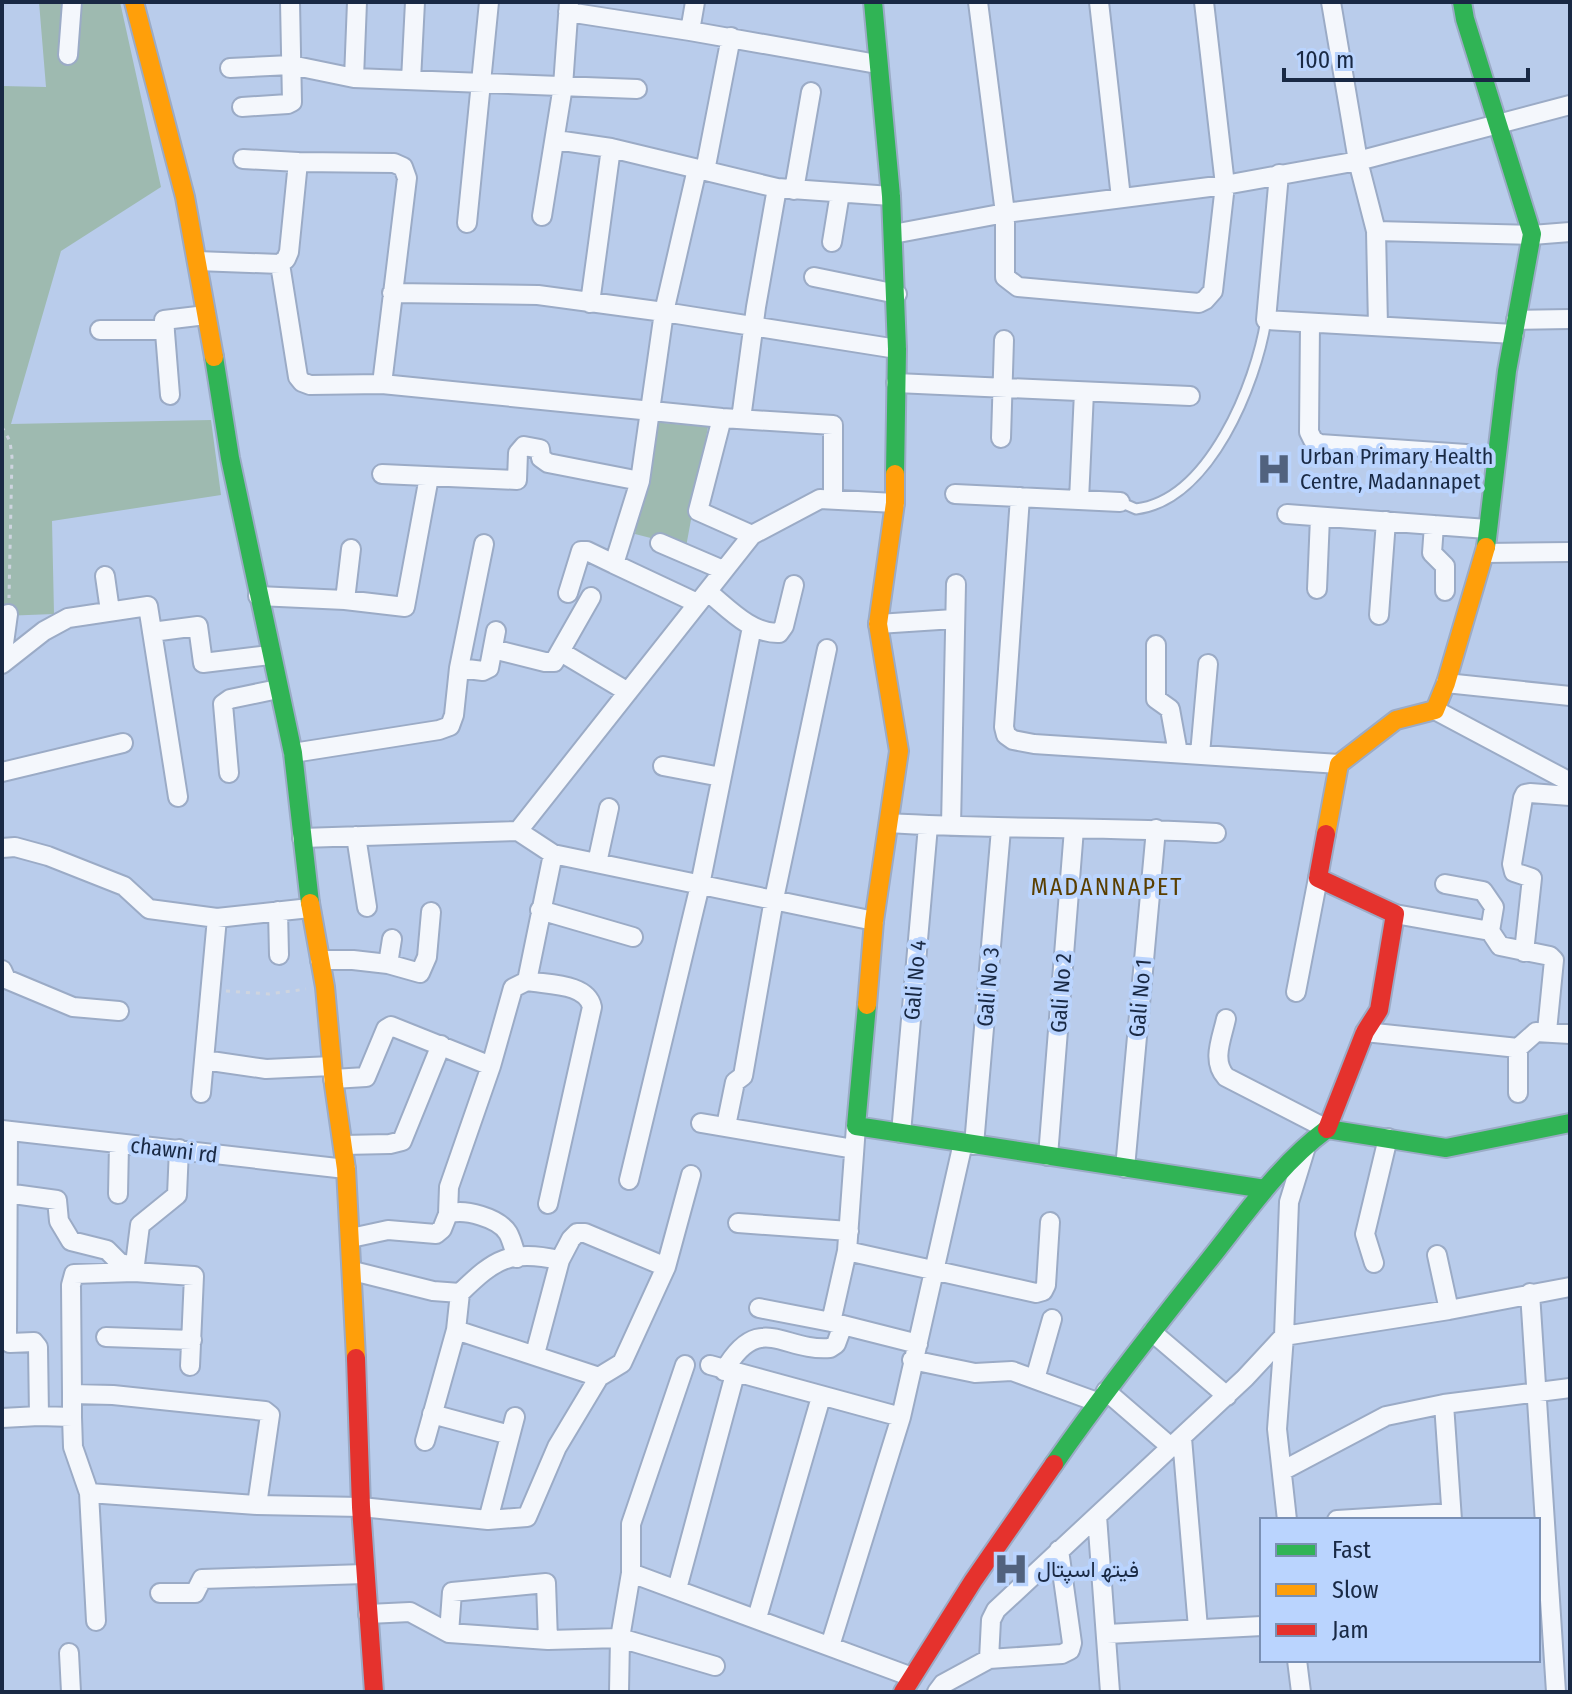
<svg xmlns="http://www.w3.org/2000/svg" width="1572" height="1694" font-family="'Fira Sans Condensed',Vazirmatn,sans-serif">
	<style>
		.green { fill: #9ebab0 }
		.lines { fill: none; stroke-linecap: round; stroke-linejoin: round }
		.lane-casing { stroke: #9babc6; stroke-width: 13 }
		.street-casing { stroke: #9babc6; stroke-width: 22 }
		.fast-casing { stroke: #9babc6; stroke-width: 22 }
		.slow-casing { stroke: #9babc6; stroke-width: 22 }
		.jam-casing { stroke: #9babc6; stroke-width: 22 }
		.path { stroke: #ced4df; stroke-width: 3; stroke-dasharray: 4 6; stroke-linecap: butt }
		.lane { stroke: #f4f7fc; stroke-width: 9 }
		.street { stroke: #f4f7fc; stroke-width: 18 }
		.fast { stroke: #30b455; stroke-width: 18 }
		.slow { stroke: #ff9f0a; stroke-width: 18 }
		.jam { stroke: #e5322d; stroke-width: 18 }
		.labels { text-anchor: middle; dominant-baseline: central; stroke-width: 8; stroke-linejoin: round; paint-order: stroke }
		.poi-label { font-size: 22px; fill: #192944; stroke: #bad4fe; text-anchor: start }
		.street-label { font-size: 22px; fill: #192944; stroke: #bad4fe }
		.neighbourhood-label { font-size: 24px; letter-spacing: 2px; fill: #593e00; stroke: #bad4fe }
	</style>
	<rect width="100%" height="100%" fill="#b9cceb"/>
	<!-- green -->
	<path class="green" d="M39,2H120L161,187L61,251L11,424L211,420L221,495L52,521L54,614L2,616V86L46,87Z
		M652,422L708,427L686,547L635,534Z"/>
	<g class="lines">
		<!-- lane casing -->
		<g class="lane-casing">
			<path id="lane" d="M1120,502L1136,509C1210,500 1256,383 1266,320"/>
		</g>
		<!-- street casing -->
		<g class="street-casing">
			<path id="street" d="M978,2L1005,213V277L1018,287L1199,303L1205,300L1213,291L1225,185L1204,2
				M1099,2L1121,198
				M1331,2L1358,161L1376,231L1378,326
				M568,12L690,31L877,64
				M690,31L695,2
				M68,55L72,2
				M230,68L291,65L354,78L637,89
				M354,78L357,2
				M411,80L415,2
				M242,107L288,104L292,102L290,2
				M556,140L611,148L777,188L756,307L741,419
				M243,159L298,162
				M697,169L664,312L640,481L614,564L697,603
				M705,171L731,37
				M1279,174L1266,320L1514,334
				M777,188L891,196
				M794,190L811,92
				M542,216L563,86L569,2
				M467,223L489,2
				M1376,231L1532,235L1570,232
				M893,234L1005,213L1225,185L1358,161L1570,105
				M832,242L840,193
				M197,261L280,264L286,259L289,252L298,162L394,163L403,167L407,178L382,384
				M280,264L298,377L302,382L310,385L382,384L722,418L833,425V499
				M814,277L897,294
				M392,293L538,295L664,312L897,349
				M590,303L611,148
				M1516,320L1570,319
				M1310,324L1309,432L1313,440L1320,444L1466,454
				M100,330H165
				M896,383L1190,396
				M170,395L164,320L206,315
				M722,418L698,511L752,535
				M1001,438L1004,340
				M382,474L517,480L518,453L524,446L540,449L541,458L548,463L640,481
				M955,494L1120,502
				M1020,497L1004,727L1006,735L1013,740L1034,744L1339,764
				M1079,500L1084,392
				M1287,514L1487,529
				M1434,525L1432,553L1445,566V591
				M660,543L723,570
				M1485,553L1570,552
				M105,576L110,611
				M1317,589L1320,517
				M708,592C728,608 751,634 779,633L784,626L794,585
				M568,593L581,551H587L614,564
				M258,596L345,600L405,607L429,477
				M345,600L351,549
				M1379,615L1386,521
				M878,624L954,619
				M152,632L198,626L203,663L270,655
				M1156,645V699L1170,709L1178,753
				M493,649L545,662H554L591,597
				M561,652L628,692
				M2,658L8,614
				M2,664L44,631L68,618L148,606L178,797
				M459,668L483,671L489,668L496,631
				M1446,683L1570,696
				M1435,710L1570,782
				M293,753L439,730L450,726L454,715L459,668L484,544
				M1200,754L1208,664
				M663,766L721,777
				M2,772L123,743
				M229,773L223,704L230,699L278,689
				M889,823C998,830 1107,826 1216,833
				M951,826L956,584
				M518,831L553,854L874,921
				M356,836L367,907
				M302,838L518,831L752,535L820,499L895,503
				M2,848L15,847L48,856L124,886L149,909L217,918L310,908
				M597,863L609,808
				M1445,884L1483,891L1494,907L1490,931L1500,946L1550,956L1554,960L1547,1031
				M540,910L633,937
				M278,911L279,955
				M1395,914L1490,931
				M1524,952L1532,878L1514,872L1512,864L1523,798L1525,794L1530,793L1570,796
				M320,960H353L388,964L420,973L427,957L431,912
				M388,964L392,939
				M2,970L6,979L73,1007L119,1011
				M527,981C548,985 587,983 592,1007L548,1204
				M1296,992L1318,878
				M1226,1019C1222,1038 1211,1061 1226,1077L1327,1129
				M1365,1032L1518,1048L1536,1032L1570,1034
				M1518,1048V1093
				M204,1060L266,1069L332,1066
				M333,1079L366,1077L386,1029L391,1026L491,1066
				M201,1093L217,918
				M701,1123L854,1149
				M726,1126L735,1082L743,1076L774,899L827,649
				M2,1130L346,1169
				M8,1131L7,1338L10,1343L34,1342L38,1347L39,1416L72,1417L73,1447L89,1493L96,1621
				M901,1133L928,826
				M343,1145L390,1144L402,1141L441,1045
				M974,1145L1001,829
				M1048,1156L1074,829
				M1125,1168L1156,829
				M629,1180L700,885L752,627
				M6,1193L57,1200L59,1221L71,1241L107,1250L120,1263L134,1266
				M118,1194L119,1144
				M448,1214L449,1187L491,1066L513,988L527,981L553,854
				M738,1223L849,1231
				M351,1238L388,1230L436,1234L442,1229L448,1214C464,1208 499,1218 508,1233C512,1240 514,1250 517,1258
				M847,1251L1036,1293L1043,1291L1046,1285L1050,1222
				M1437,1255L1449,1310
				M1374,1263L1365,1234L1388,1138
				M353,1271L433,1291L460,1293L456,1330L425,1441
				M134,1272L194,1276L190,1366
				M460,1293C496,1258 509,1250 560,1260L571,1239L577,1233H585L666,1267
				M1530,1293L1556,1692
				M759,1308L831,1322L918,1344
				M831,1322L847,1251L856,1126
				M456,1330L599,1377
				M1152,1332L1227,1396
				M106,1337L192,1340
				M535,1354L560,1260
				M912,1360L975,1373L1012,1371L1097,1402
				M710,1365L901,1417
				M724,1371C759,1310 783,1352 830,1348L836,1344L843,1325
				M1035,1379L1052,1319
				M1106,1391L1172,1448
				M72,1394L71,1285L74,1274L134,1272L140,1225L177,1195L179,1149
				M1444,1404L1452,1520
				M432,1414L510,1435
				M72,1417V1394L113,1395L265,1411L270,1415L257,1505L361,1507L488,1520L527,1517L557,1447L599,1377L622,1363L666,1267L691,1175
				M2,1418L39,1416
				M1182,1438L1198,1628
				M1282,1471L1386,1416L1444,1404L1570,1388
				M89,1493L257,1505
				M1097,1516L1110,1692
				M488,1520L515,1417
				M1287,1520L1277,1429L1284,1336L1289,1202L1305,1150
				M1337,1520L1451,1513
				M631,1573L912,1677
				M677,1589L735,1374
				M160,1593H195L202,1579L365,1574
				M368,1614L410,1612L449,1633L548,1640L620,1638L715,1666
				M757,1618L821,1397
				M449,1633L452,1592L546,1583L548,1640
				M1107,1634L1262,1626
				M830,1646L901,1417L963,1143
				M69,1653L71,1692
				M989,1659L991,1620L996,1610L1245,1378L1284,1336L1449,1310L1570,1287
				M1297,1660L1301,1692
				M619,1692L620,1638L631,1573V1524L685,1365
				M937,1692L943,1684L989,1659L1062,1654L1070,1650L1072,1643L1059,1550"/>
		</g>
		<!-- fast casing -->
		<g class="fast-casing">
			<path id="fast" d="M873,2L891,196L897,349L895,474
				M1462,2L1465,19L1532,234L1507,371L1486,547
				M214,357L230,458L293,753L310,903
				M867,1005L856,1126L1265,1189
				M1054,1464C1102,1395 1153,1330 1205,1265C1243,1218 1278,1165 1327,1129L1446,1148L1570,1123"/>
		</g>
		<!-- slow casing -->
		<g class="slow-casing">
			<path id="slow" d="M134,2L185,197L214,357
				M1326,834L1339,764L1396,720L1435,710L1446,683L1486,547
				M310,903L325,987L334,1085L346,1169L356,1358
				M867,1005L874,921L899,751L878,624L895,503V474"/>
		</g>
		<!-- jam casing -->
		<g class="jam-casing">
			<path id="jam" d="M1326,834L1318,878L1395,914L1379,1010L1365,1032L1327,1129
				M356,1358L361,1507L374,1692
				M903,1692L973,1581L1054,1464"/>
		</g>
		<!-- path -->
		<path class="path" d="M2,427L10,441L12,457L9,598
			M226,991L269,994L306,989"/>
		<!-- lane -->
		<use href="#lane" class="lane"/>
		<!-- street -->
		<use href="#street" class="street"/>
		<!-- fast -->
		<use href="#fast" class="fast"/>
		<!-- slow -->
		<use href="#slow" class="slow"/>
		<!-- jam -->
		<use href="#jam" class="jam"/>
	</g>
	<!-- icons -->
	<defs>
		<g id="hospital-bare" transform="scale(2.76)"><path d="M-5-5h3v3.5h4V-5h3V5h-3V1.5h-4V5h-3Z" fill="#51627e" stroke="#bad4fe" stroke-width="2.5" paint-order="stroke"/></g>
	</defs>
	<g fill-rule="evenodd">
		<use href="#hospital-bare" x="1274" y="469"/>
		<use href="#hospital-bare" x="1011" y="1569"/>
	</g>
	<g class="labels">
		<!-- poi labels -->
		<g class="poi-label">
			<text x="1300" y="456">Urban Primary Health<tspan x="1300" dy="25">Centre, Madannapet</tspan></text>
			<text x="1037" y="1569">فیتھ اسپتال</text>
		</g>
		<!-- street labels -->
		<g class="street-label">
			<text transform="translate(915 980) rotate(-85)">Gali No 4</text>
			<text transform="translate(988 987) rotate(-85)">Gali No 3</text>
			<text transform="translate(1061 993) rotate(-86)">Gali No 2</text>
			<text transform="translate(1140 998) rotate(-85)">Gali No 1</text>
			<text transform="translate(174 1150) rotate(7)">chawni rd</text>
		</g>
		<!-- neighbourhood labels -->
		<g class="neighbourhood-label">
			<text x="1107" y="887">MADANNAPET</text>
		</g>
	</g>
	<!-- border -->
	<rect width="1572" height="1694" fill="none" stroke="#192944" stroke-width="8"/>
	<!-- legend -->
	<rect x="1260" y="1518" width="280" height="144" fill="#bad4fe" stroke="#7a90b4" stroke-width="2"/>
	<rect x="1276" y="1544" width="40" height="12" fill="#30b455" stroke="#7a90b4" stroke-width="2"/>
	<text x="1332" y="1558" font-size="24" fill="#192944">Fast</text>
	<rect x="1276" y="1584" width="40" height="12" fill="#ff9f0a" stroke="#7a90b4" stroke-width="2"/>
	<text x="1332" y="1598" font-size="24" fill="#192944">Slow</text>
	<rect x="1276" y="1624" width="40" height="12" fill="#e5322d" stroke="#7a90b4" stroke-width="2"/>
	<text x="1332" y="1638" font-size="24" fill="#192944">Jam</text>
	<!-- scale -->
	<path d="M1284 68v12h244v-12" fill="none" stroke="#192944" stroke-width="4"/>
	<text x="1296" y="68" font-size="24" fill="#192944" stroke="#bad4fe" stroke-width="6" paint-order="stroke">100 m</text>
</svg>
